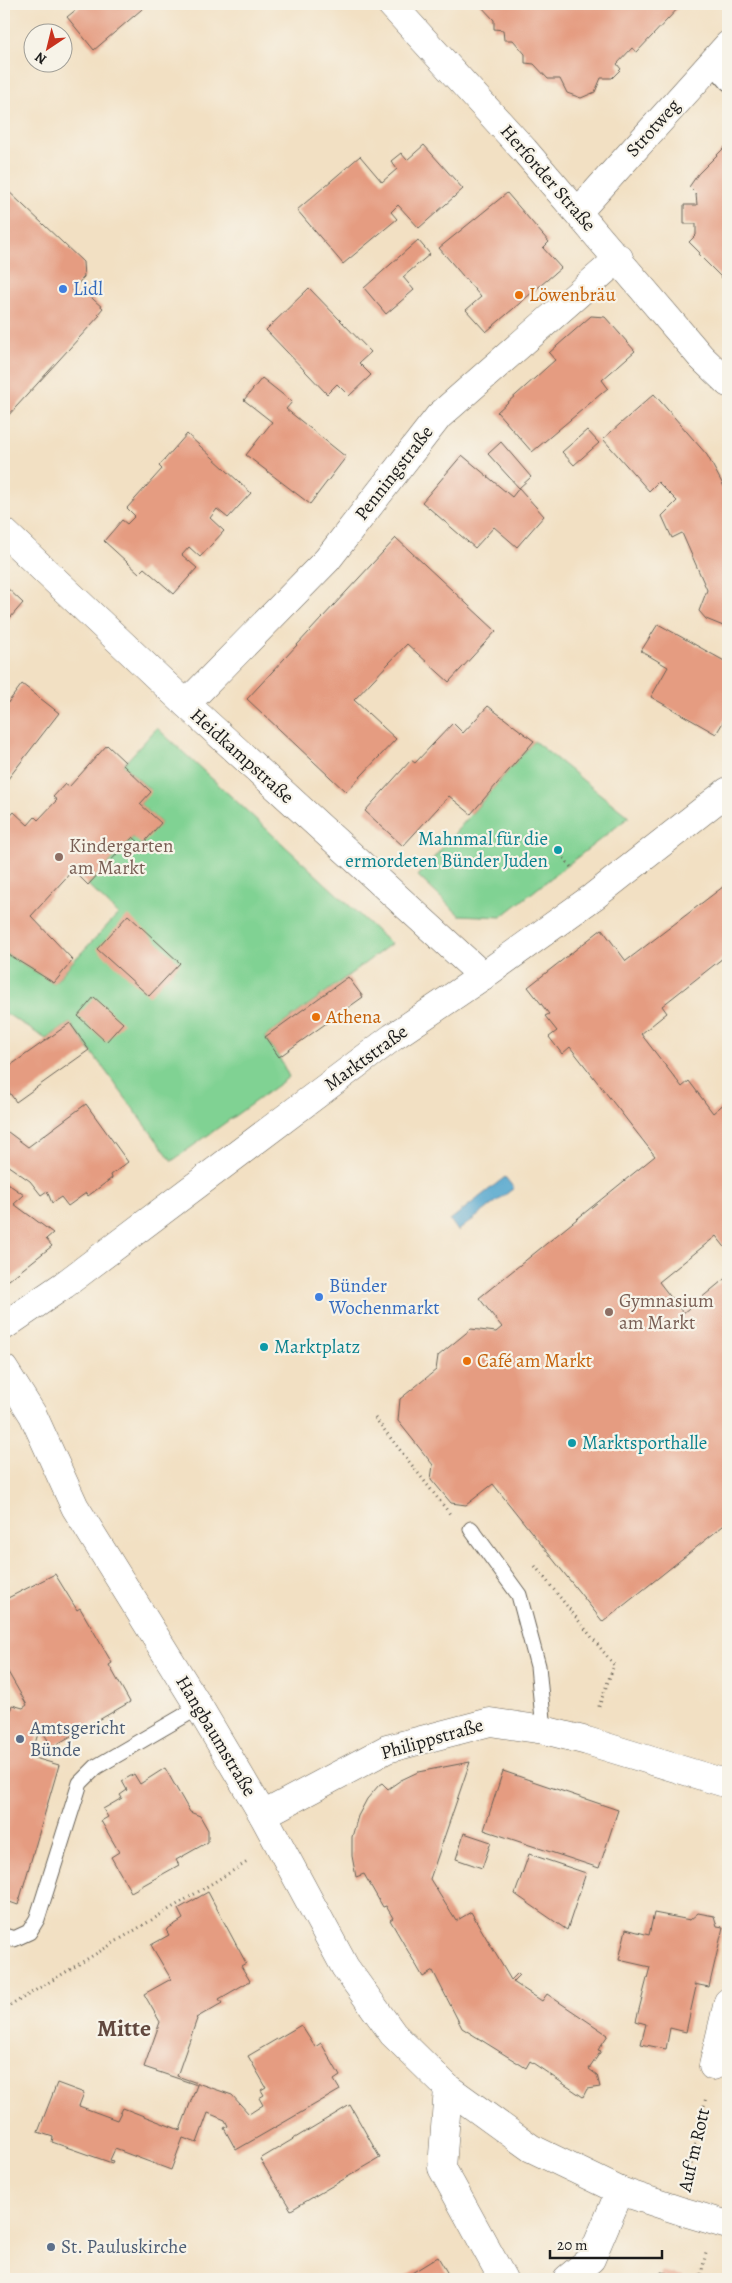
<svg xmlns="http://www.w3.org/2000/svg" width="732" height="2283" font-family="Alegreya,serif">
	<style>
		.green { fill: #80d293; stroke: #4e7758 }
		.water { fill: #52a6ce; stroke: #376175 }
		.building { fill: #e59c81 }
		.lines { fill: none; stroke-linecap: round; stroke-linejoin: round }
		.service-casing { stroke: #676156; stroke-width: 17 }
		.minor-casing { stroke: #676156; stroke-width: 29 }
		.tertiary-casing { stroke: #676156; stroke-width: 29 }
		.secondary-casing { stroke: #676156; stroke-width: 29 }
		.path { stroke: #676156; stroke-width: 3; stroke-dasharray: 1 4; stroke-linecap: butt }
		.service { stroke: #fff; stroke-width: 15 }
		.minor { stroke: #fff; stroke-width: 28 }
		.tertiary { stroke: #fff; stroke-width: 28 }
		.secondary { stroke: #fff; stroke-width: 28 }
		.shop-dot { fill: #3f7fe0; stroke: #f7f3e8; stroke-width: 2 }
		.food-dot { fill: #e8710a; stroke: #f7f3e8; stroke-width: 2 }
		.culture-dot { fill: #0f9aa8; stroke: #f7f3e8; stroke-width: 2 }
		.education-dot { fill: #8d6e63; stroke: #f7f3e8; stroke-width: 2 }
		.service-dot { fill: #5c6f8a; stroke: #f7f3e8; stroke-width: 2 }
		.labels { text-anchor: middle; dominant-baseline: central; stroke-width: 4.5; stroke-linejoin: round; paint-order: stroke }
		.street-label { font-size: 19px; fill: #1c1c1c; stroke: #f7f3e8 }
		.shop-label { font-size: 19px; fill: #366cbe; stroke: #f7f3e8; text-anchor: start }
		.food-label { font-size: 19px; fill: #c56008; stroke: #f7f3e8; text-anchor: start }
		.culture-label { font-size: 19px; fill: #0d838f; stroke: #f7f3e8; text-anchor: start }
		.education-label { font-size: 19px; fill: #785e54; stroke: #f7f3e8; text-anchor: start }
		.service-label { font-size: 19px; fill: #4e5e75; stroke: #f7f3e8; text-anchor: start }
		.district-label { font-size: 24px; font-weight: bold; fill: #62493f; stroke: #f7f3e8 }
	</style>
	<rect width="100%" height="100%" fill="#f7f3e8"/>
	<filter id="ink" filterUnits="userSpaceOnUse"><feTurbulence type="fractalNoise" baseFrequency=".02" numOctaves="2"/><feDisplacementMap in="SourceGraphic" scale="10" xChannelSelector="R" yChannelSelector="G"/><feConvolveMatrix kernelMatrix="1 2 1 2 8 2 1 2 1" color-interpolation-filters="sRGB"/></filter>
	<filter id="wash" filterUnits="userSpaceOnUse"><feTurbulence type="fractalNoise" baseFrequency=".0096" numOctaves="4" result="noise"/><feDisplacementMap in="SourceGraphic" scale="20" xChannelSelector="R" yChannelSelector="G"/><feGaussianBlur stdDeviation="1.12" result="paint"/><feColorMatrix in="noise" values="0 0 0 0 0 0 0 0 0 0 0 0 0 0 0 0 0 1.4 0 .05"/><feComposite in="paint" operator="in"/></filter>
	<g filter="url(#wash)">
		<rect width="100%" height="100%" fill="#f2e0c3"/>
		<!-- green -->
		<path class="green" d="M157,728L391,944L265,1037L279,1057L289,1077L172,1161L70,1023L46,1039L4,1012V952L54,983C74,959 97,937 118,914L88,885L133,837L142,844L161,823L140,804L151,791L123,765Z
			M534,741L629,817L501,917L459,915L418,876Z"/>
		<!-- water -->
		<path class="water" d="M505,1177L514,1188L458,1231L450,1220Z"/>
		<g id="blocks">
			<!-- building -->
			<path class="building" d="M83,4H148L94,50L67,17Z
				M479,4H575L577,6H588V4H682L637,52L632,48L617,64L621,69L612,78H601L595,92L581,98L567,93L560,79H548L534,64L525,63V54L513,40H504L503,30L494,29V20Z
				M728,144V284L698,254L700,253L689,242L696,235V224H684V205H697L696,194L689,187L698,174Z
				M424,145L463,189L419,228L398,205L391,212L397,219L343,264L297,210L360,156L382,182L397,169L391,161L401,153L407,160Z
				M4,187L83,262L84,277L72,290L79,296L84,291L103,308L98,314L100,315L6,418L4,416Z
				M507,193L549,242L543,248L561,268L486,332L466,310L481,297L439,248Z
				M418,240L430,254L403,277L414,290L386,314L364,288Z
				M309,288L371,352L359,363L371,375L349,396L337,384L327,394L266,330Z
				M591,316L605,317L635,351L602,380L608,388L532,452L497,412L555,360L549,353Z
				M262,378L292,402L286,409L346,457L310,504L246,455L272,422L244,400Z
				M654,394L707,455L728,494V628L706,619L699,611L707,590L682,533L672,538L662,516L677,501L658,482L649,491L603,439Z
				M587,430L599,443L574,465L562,452Z
				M187,434L251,493L228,518L217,509L210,518L224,531L200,557L189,547L182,555L197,568L174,594L144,568L139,573L104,541L122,520L127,524L135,516L127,508L162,469L159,466Z
				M501,442L531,477L519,488L544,516L517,547L494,527L475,548L422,502L462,455L512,497L519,488L488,454Z
				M396,538L496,631L449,682L407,644L354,700L396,739L346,792L247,699Z
				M4,585L23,603L4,625Z
				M658,624L728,663V714L716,734L651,697L668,667L641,651Z
				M22,684L59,713L4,784V708Z
				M488,706L534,741L471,814L449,796L403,846L365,811L411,760L415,763L453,723L463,733Z
				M107,745L125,762L123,765L151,792L140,804L161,823L142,845L133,837L88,885L73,870L31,916L73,960L54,983L4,952V823L14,812L28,825L35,817L38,820L57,800L53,797L65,784L69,787Z
				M728,883V954L662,1006L667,1013L641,1034L682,1087L689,1081L713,1113L726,1102L724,1099L728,1096V1251L716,1236L659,1282L683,1313L728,1276V1522L603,1622L493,1484L466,1505L451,1503L431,1479L433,1465L398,1421L400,1399L436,1370L438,1356L471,1329L496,1332L502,1327L479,1298L655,1156L570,1047L562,1054L549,1037L557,1031L545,1016L549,1014L528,987L602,929L626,961Z
				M128,915L180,963L149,996L97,949Z
				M348,977L363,997L279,1057L265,1037Z
				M94,997L123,1023L106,1042L78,1016Z
				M70,1023L89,1050L16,1102L4,1085V1070Z
				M86,1104L128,1162L111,1175L112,1178L88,1196L86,1193L68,1206L61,1197L52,1203L47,1191L41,1195L30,1181L4,1163V1129L28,1147Z
				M4,1181L24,1195L14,1204L53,1233L46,1239L52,1246L9,1280H4Z
				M55,1574L77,1610L80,1608L112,1663L109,1665L130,1702L52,1747L40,1727L31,1757L59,1765L18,1905L4,1900V1731L12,1705L23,1708L27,1705L4,1665V1600Z
				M470,1762L430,1879L456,1921L471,1912L511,1980L518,1973L520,1975L513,1982L542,2001L547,1994L608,2035L598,2050L601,2051L589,2069L597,2075L600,2087L587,2089L583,2097L530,2061L526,2068L462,2028L433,1971L423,1977L390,1920L393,1918L386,1906L383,1907L364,1874L356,1877L352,1856V1837L358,1816L367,1799L379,1785L382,1783L388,1789L401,1780L418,1772Z
				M165,1768L190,1812L200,1816L208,1830V1842L176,1860L179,1865L131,1892L111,1857L119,1852L101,1821L108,1817L103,1809L122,1798L120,1795L127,1790L122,1781L134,1774L140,1784Z
				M503,1771L618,1810L599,1868L484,1830Z
				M464,1833L491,1842L482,1868L456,1859Z
				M529,1854L586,1873L567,1930L515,1894Z
				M208,1892L246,1963L241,1966L250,1981L219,1999L222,2003L196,2018L197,2019L177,2076L232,2095L249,2114L263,2105L259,2098L264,2095L261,2090L266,2087L248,2056L301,2025L315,2047L321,2043L340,2076L334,2080L340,2090L236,2150L224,2128L228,2126L225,2120L208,2113L197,2143L183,2138L171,2170L115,2149L110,2160L113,2161L112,2163L52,2142L53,2137L38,2132L57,2083L84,2093L79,2106L117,2120L123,2108L180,2130L197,2085L144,2067L160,2022L144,1994L171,1979L151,1945L169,1935L166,1930L183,1919L178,1909Z
				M654,1913L690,1920L698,1913L714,1916L717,1926L723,1927L709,1987L694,1984L696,1987L686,2032L670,2028L666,2049L641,2044L646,2024L636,2021L650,1967L619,1960L626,1929L649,1935Z
				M350,2105L380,2158L291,2210L260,2159Z
				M438,2257L451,2279H402Z
				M661,2272L683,2277V2279H659Z"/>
		</g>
	</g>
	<g filter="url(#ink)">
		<use href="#blocks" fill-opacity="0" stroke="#676156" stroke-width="1"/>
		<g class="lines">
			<!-- service casing -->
			<g class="service-casing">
				<path id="service" d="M711,64L728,83
					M471,1529L519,1595L538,1666L544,1730
					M4,1936L14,1939L29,1932L37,1919L80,1783L96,1767L199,1707"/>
			</g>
			<!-- minor casing -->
			<g class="minor-casing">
				<path id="minor" d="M578,212L728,45
					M4,532L186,704L483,976
					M186,704L327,560L439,416L619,258
					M263,1815L387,1749L490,1722L544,1730L587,1741L728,1784
					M713,2066L728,2002
					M448,2088L442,2168L503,2279
					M567,2279L591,2259L620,2191"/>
			</g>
			<!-- tertiary casing -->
			<g class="tertiary-casing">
				<path id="tertiary" d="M4,1326L64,1285L393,1037L483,976L593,897L728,791
					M4,1369L33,1415L75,1507L199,1707L263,1815L345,1967L393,2034L448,2088L531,2148L620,2191L681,2211L728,2225"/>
			</g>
			<!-- secondary casing -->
			<g class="secondary-casing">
				<path id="secondary" d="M391,4L524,150L701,357L728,383"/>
			</g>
			<!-- path -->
			<path class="path" d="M558,850L573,870
				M375,1418L450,1514
				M535,1566L614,1665L598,1709
				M4,2019L8,2007L249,1861
				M688,2179L706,2097
				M700,2279L706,2253"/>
			<!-- service -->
			<use href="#service" class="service"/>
			<!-- minor -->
			<use href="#minor" class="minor"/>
			<!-- tertiary -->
			<use href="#tertiary" class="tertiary"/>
			<!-- secondary -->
			<use href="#secondary" class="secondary"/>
		</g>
	</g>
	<!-- markers -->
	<g class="shop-dot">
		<circle cx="63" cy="289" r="5"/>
		<circle cx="319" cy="1297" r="5"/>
	</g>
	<g class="food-dot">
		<circle cx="519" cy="295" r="5"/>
		<circle cx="316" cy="1017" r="5"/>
		<circle cx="467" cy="1361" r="5"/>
	</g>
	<g class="culture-dot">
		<circle cx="558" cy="850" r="5"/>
		<circle cx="264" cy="1347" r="5"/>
		<circle cx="572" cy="1443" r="5"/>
	</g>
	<g class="education-dot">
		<circle cx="59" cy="857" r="5"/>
		<circle cx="609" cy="1312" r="5"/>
	</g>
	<g class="service-dot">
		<circle cx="20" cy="1739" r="5"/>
		<circle cx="51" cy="2247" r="5"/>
	</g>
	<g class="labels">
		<!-- street labels -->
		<g class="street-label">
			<text transform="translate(653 128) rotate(-48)">Strotweg</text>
			<text transform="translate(548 178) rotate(49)">Herforder Straße</text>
			<text transform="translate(394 473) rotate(-52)">Penningstraße</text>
			<text transform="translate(242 756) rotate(42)">Heidkampstraße</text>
			<text transform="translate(366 1058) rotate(-36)">Marktstraße</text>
			<text transform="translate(216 1736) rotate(59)">Hangbaumstraße</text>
			<text transform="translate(432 1739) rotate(-16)">Philippstraße</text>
			<text transform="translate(694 2150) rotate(-77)">Auf'm Rott</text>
		</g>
		<!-- shop labels -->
		<g class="shop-label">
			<text x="73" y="289">Lidl</text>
			<text x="329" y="1286">Bünder<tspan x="329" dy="22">Wochenmarkt</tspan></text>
		</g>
		<!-- food labels -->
		<g class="food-label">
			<text x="529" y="295">Löwenbräu</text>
			<text x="326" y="1017">Athena</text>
			<text x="477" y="1361">Café am Markt</text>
		</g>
		<!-- culture labels -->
		<g class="culture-label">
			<text x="548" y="839" text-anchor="end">Mahnmal für die<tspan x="548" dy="22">ermordeten Bünder Juden</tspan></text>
			<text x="274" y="1347">Marktplatz</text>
			<text x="582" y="1443">Marktsporthalle</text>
		</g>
		<!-- education labels -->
		<g class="education-label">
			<text x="69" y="846">Kindergarten<tspan x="69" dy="22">am Markt</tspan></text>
			<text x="619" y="1301">Gymnasium<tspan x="619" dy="22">am Markt</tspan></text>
		</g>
		<!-- service labels -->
		<g class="service-label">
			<text x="30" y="1728">Amtsgericht<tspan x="30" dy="22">Bünde</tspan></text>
			<text x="61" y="2247">St. Pauluskirche</text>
		</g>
		<!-- district labels -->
		<g class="district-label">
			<text x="124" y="2028">Mitte</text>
		</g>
	</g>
	<!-- margin -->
	<rect width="732" height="2283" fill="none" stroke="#f7f3e8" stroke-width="20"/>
	<!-- north arrow -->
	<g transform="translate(48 48) rotate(215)"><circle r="24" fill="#f7f3e8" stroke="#9f9d96"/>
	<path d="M0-4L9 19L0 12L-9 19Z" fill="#c8321e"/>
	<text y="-8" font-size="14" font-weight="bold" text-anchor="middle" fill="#1c1c1c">N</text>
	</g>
	<!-- scale -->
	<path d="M550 2250v8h112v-8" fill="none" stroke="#1c1c1c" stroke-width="2.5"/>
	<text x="557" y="2250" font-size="15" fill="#1c1c1c" stroke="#f7f3e8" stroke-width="4" paint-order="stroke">20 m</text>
</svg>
